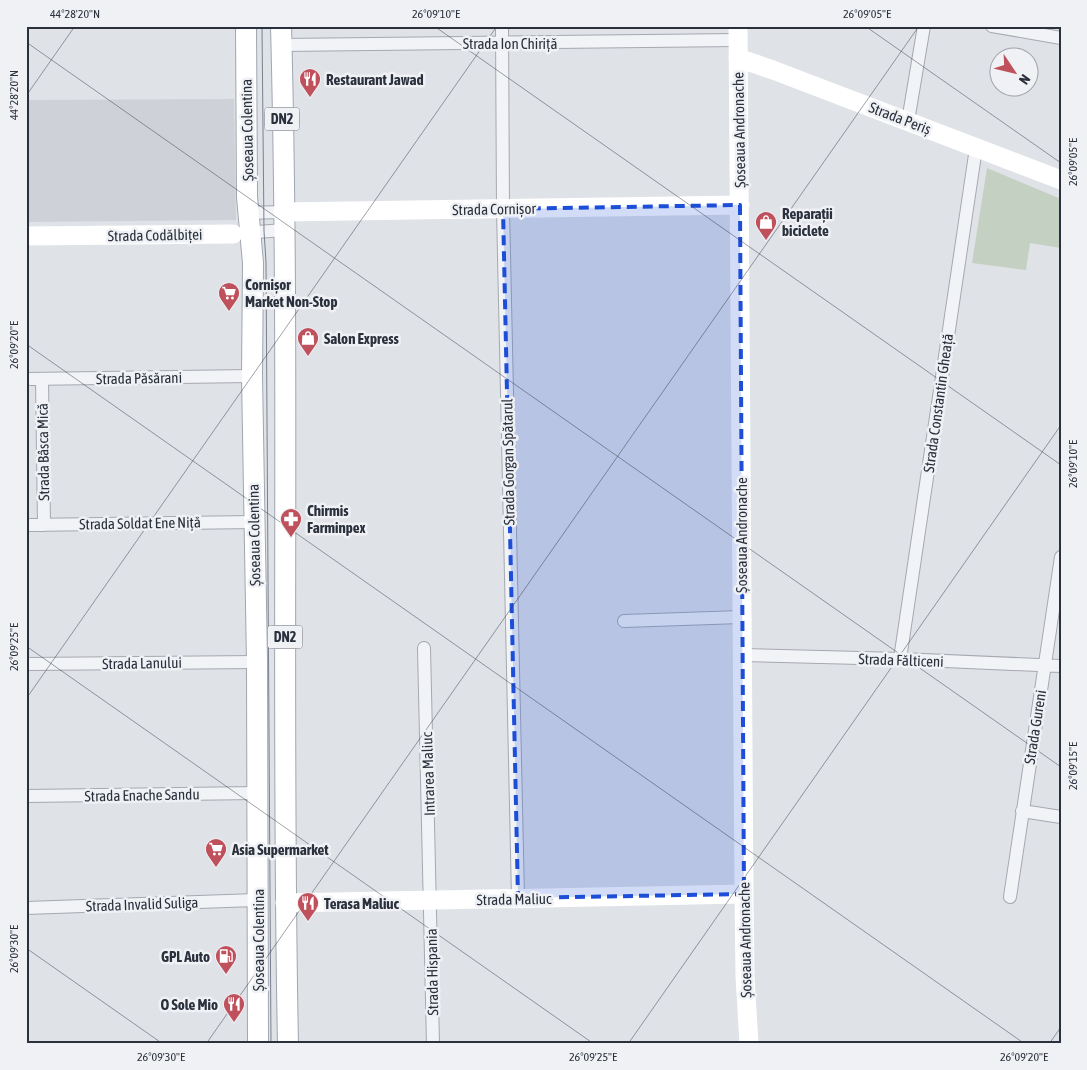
<svg xmlns="http://www.w3.org/2000/svg" width="1087" height="1070" font-family="'Asap Condensed',sans-serif">
	<style>
		.built { fill: #ced1d8 }
		.green { fill: #c4d0c1 }
		.lines { fill: none; stroke-linecap: round; stroke-linejoin: round }
		.street-casing { stroke: #a5a9b0; stroke-width: 14 }
		.primary-casing { stroke: #a0a6b1; stroke-width: 22 }
		.street { stroke: #f2f3f6; stroke-width: 12 }
		.secondary { stroke: #fff; stroke-width: 19 }
		.primary { stroke: #fff; stroke-width: 20 }
		.tram { stroke: #7a818f; stroke-width: 1 }
		.marked { fill: #1d4ed8; fill-opacity: 0.2; stroke: #1d4ed8; stroke-width: 4; stroke-dasharray: 10 6; stroke-linejoin: round }
		.ticks { fill: none; stroke: #2a303c; stroke-width: 1; stroke-opacity: 0.45 }
		.labels { text-anchor: middle; dominant-baseline: central; stroke-width: 5; stroke-linejoin: round; paint-order: stroke }
		.shield { fill: #eff1f5; stroke: #656a74; stroke-width: 1 }
		.shield-label { font-size: 14px; font-weight: bold; fill: #2a303c }
		.street-label { font-size: 15px; fill: #2a303c; stroke: #eff1f5 }
		.poi-label { font-size: 15px; font-weight: bold; fill: #2a303c; stroke: #eff1f5; text-anchor: start }
		.neatline { fill: none; stroke: #2a303c; stroke-width: 2 }
		.ticks-label { font-size: 12px; text-anchor: middle; fill: #2a303c }
	</style>
	<rect width="100%" height="100%" fill="#dfe2e7"/>
	<!-- built -->
	<path class="built" d="M234,99L236,220L26,222V100Z"/>
	<!-- green -->
	<path class="green" d="M987,168L1061,199V248L1030,243L1026,270L972,263Z"/>
	<g class="lines">
		<!-- street casing -->
		<g class="street-casing">
			<path id="street" d="M502,26L503,209L518,898
				M992,26L1061,38
				M281,45L738,40
				M908,121L924,26
				M249,213L283,212
				M244,233L284,230
				M26,379L252,376
				M42,379L44,525
				M26,525L254,522
				M624,621L741,617
				M424,648L433,1044
				M742,655L900,659L1061,666
				M900,659L976,148
				M26,664L257,662
				M26,796L257,793
				M1022,811L1061,817
				M1010,897L1061,557
				M26,908L258,900"/>
		</g>
		<!-- primary casing -->
		<g class="primary-casing">
			<path id="primary" d="M246,26L247,197L253,263L252,376L257,662L258,1044
				M281,26C290,365 281,705 288,1044"/>
		</g>
		<!-- street -->
		<use href="#street" class="street"/>
		<!-- secondary -->
		<path class="secondary" d="M738,26L744,894L745,976L749,1044
			M738,58L773,70L1061,180
			M283,212L740,205
			M26,236L233,234
			M285,903L744,894"/>
		<!-- primary -->
		<use href="#primary" class="primary"/>
		<!-- tram -->
		<path class="tram" d="M262,26L264,231L266,262L271,1044"/>
	</g>
	<!-- marked area -->
	<path class="marked" d="M740,205L744,894L518,898L503,209Z"/>
	<!-- ticks -->
	<path class="ticks" d="M434,26L1061,465M865,26L1061,163M26,42L1061,767M26,96L75,26M26,344L1025,1044M26,646L594,1044M26,699L497,26M26,948L163,1044M206,1044L919,26M628,1044L1061,425M1049,1044L1061,1027"/>
	<!-- icons -->
	<defs>
		<g id="restaurant-pin" transform="scale(1.125)"><path d="M0 17L-7.5 6A9.5 9.5 0 1 1 7.5 6Z" fill="#bf515d" stroke="#eff1f5"/><path d="M-5-6h1v4h1v-4h1v4h1v-4h1v5L-1.5 .5V6h-2V.5L-5-1ZM5-6V6H3V1.5H1.5Q1.5-4 5-6Z" fill="#fff"/></g>
		<g id="shop-pin" transform="scale(1.125)"><path d="M0 17L-7.5 6A9.5 9.5 0 1 1 7.5 6Z" fill="#bf515d" stroke="#eff1f5"/><path d="M-5-2.5h2.3a2.7 3.5 0 0 1 5.4 0H5L5.5 6h-11ZM-1.5-2.5h3a1.5 2.3 0 0 0-3 0Z" fill="#fff"/></g>
		<g id="supermarket-pin" transform="scale(1.125)"><path d="M0 17L-7.5 6A9.5 9.5 0 1 1 7.5 6Z" fill="#bf515d" stroke="#eff1f5"/><path d="M-6-5.5h2.5l.6 2H6L4.5 2H-2.5L-4.4-4H-6ZM-1.5 3.2a1.3 1.3 0 1 0 .1 0ZM3 3.2a1.3 1.3 0 1 0 .1 0Z" fill="#fff"/></g>
		<g id="pharmacy-pin" transform="scale(1.125)"><path d="M0 17L-7.5 6A9.5 9.5 0 1 1 7.5 6Z" fill="#bf515d" stroke="#eff1f5"/><path d="M-2-6h4v4h4v4h-4v4h-4v-4h-4v-4h4Z" fill="#fff"/></g>
		<g id="fuel-pin" transform="scale(1.125)"><path d="M0 17L-7.5 6A9.5 9.5 0 1 1 7.5 6Z" fill="#bf515d" stroke="#eff1f5"/><path d="M-5.5-6h7V0h2V4h1.3V-2.5L3-4.5l.8-.8L6-3V5H2.5V1h-1V6h-7ZM-4.2-4.7v3.2H.2V-4.7Z" fill="#fff"/></g>
	</defs>
	<g fill-rule="evenodd">
		<use href="#restaurant-pin" x="310" y="79"/>
		<use href="#shop-pin" x="766" y="222"/>
		<use href="#supermarket-pin" x="229" y="293"/>
		<use href="#shop-pin" x="308" y="338"/>
		<use href="#pharmacy-pin" x="291" y="519"/>
		<use href="#supermarket-pin" x="216" y="849"/>
		<use href="#restaurant-pin" x="308" y="903"/>
		<use href="#fuel-pin" x="226" y="956"/>
		<use href="#restaurant-pin" x="234" y="1004"/>
	</g>
	<g class="labels">
		<!-- shield labels -->
		<g class="shield">
			<rect x="264.5" y="107.5" width="35" height="23" rx="4"/>
			<rect x="267.5" y="625.5" width="35" height="23" rx="4"/>
		</g>
		<g class="shield-label">
			<text x="282" y="119">DN2</text>
			<text x="285" y="637">DN2</text>
		</g>
		<!-- street labels -->
		<g class="street-label">
			<text x="510" y="43">Strada Ion Chiriță</text>
			<text transform="translate(900 118) rotate(21)">Strada Periș</text>
			<text transform="translate(247 130) rotate(-91)">Șoseaua Colentina</text>
			<text transform="translate(739 130) rotate(-91)">Șoseaua Andronache</text>
			<text transform="translate(494 209) rotate(-1)">Strada Cornișor</text>
			<text transform="translate(155 235) rotate(-1)">Strada Codălbiței</text>
			<text transform="translate(139 378) rotate(-1)">Strada Păsărani</text>
			<text transform="translate(938 403) rotate(-82)">Strada Constantin Gheață</text>
			<text transform="translate(43 452) rotate(-91)">Strada Bâsca Mică</text>
			<text transform="translate(508 462) rotate(-91)">Strada Gorgan Spătarul</text>
			<text transform="translate(140 523) rotate(-1)">Strada Soldat Ene Niță</text>
			<text transform="translate(254 535) rotate(-91)">Șoseaua Colentina</text>
			<text transform="translate(741 535) rotate(-90)">Șoseaua Andronache</text>
			<text transform="translate(901 660) rotate(2)">Strada Fălticeni</text>
			<text transform="translate(142 663) rotate(-1)">Strada Lanului</text>
			<text transform="translate(1035 727) rotate(-81)">Strada Gureni</text>
			<text transform="translate(428 774) rotate(-92)">Intrarea Maliuc</text>
			<text transform="translate(142 795) rotate(-1)">Strada Enache Sandu</text>
			<text transform="translate(514 899) rotate(-1)">Strada Maliuc</text>
			<text transform="translate(142 904) rotate(-2)">Strada Invalid Suliga</text>
			<text transform="translate(258 940) rotate(-90)">Șoseaua Colentina</text>
			<text transform="translate(745 940) rotate(-91)">Șoseaua Andronache</text>
			<text transform="translate(432 972) rotate(-91)">Strada Hispania</text>
		</g>
		<!-- poi labels -->
		<g class="poi-label">
			<text x="326" y="79">Restaurant Jawad</text>
			<text x="782" y="213">Reparații<tspan x="782" dy="17">biciclete</tspan></text>
			<text x="245" y="284">Cornișor<tspan x="245" dy="17">Market Non-Stop</tspan></text>
			<text x="324" y="338">Salon Express</text>
			<text x="307" y="510">Chirmis<tspan x="307" dy="17">Farminpex</tspan></text>
			<text x="232" y="849">Asia Supermarket</text>
			<text x="324" y="903">Terasa Maliuc</text>
			<text x="210" y="956" text-anchor="end">GPL Auto</text>
			<text x="218" y="1004" text-anchor="end">O Sole Mio</text>
		</g>
	</g>
	<!-- border -->
	<rect width="1087" height="1070" fill="none" stroke="#eff1f5" stroke-width="55"/>
	<!-- north arrow -->
	<g transform="translate(1014 72) rotate(125)"><circle r="24" fill="#eff1f5" stroke="#a0a4ab"/>
	<path d="M0-4L9 19L0 12L-9 19Z" fill="#bf515d"/>
	<text y="-8" font-size="14" font-weight="bold" text-anchor="middle" fill="#2a303c">N</text>
	</g>
	<rect x="28" y="28" width="1032" height="1014" class="neatline"/>
	<g class="ticks-label">
		<text x="75" y="18">44°28'20"N</text>
		<text x="436" y="18">26°09'10"E</text>
		<text x="867" y="18">26°09'05"E</text>
		<text transform="translate(14 95) rotate(-90)" y="4">44°28'20"N</text>
		<text transform="translate(1073 162) rotate(-90)" y="4">26°09'05"E</text>
		<text transform="translate(14 345) rotate(-90)" y="4">26°09'20"E</text>
		<text transform="translate(1073 464) rotate(-90)" y="4">26°09'10"E</text>
		<text transform="translate(14 647) rotate(-90)" y="4">26°09'25"E</text>
		<text transform="translate(1073 766) rotate(-90)" y="4">26°09'15"E</text>
		<text transform="translate(14 949) rotate(-90)" y="4">26°09'30"E</text>
		<text x="161" y="1061">26°09'30"E</text>
		<text x="593" y="1061">26°09'25"E</text>
		<text x="1024" y="1061">26°09'20"E</text>
	</g>
</svg>
